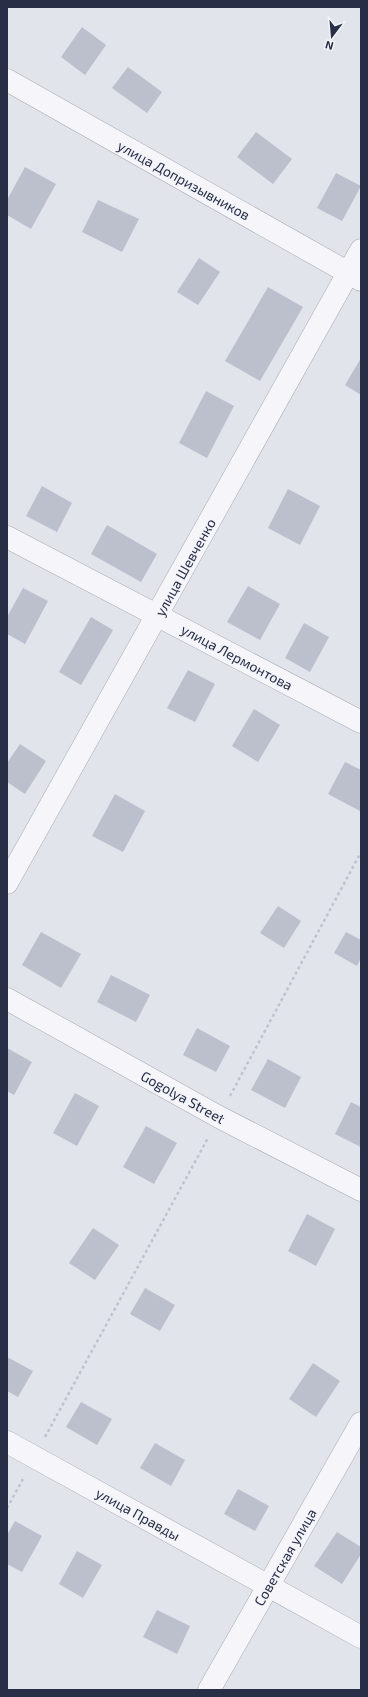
<svg xmlns="http://www.w3.org/2000/svg" width="368" height="1697" font-family="'Exo 2',sans-serif">
	<style>
		.building { fill: #bcbfcc }
		.lines { fill: none; stroke-linecap: round; stroke-linejoin: round }
		.minor-casing { stroke: #a6aab7; stroke-width: 23 }
		.path { stroke: #c0c2cb; stroke-width: 2.5; stroke-dasharray: 3 3; stroke-linecap: butt }
		.minor { stroke: #f6f6fa; stroke-width: 22 }
		.labels { text-anchor: middle; dominant-baseline: central; stroke-width: 3; stroke-linejoin: round; paint-order: stroke }
		.street-label { font-size: 14px; fill: #282e46; stroke: #f2f4f9 }
	</style>
	<rect width="100%" height="100%" fill="#e2e4ec"/>
	<!-- building -->
	<path class="building" d="M82,27L106,45L85,75L61,57Z
		M128,67L162,92L147,113L112,88Z
		M256,132L292,159L273,184L237,157Z
		M25,167L56,184L31,229L7,215V200Z
		M336,173L361,186L342,221L317,208Z
		M98,200L139,219L122,252L82,232Z
		M199,258L220,272L198,305L177,292Z
		M268,287L303,307L260,381L225,361Z
		M361,358V395L345,385Z
		M206,391L234,406L207,458L179,443Z
		M42,486L72,503L57,532L26,516Z
		M288,489L320,506L300,545L268,528Z
		M107,525L157,554L141,582L91,554Z
		M248,586L280,604L260,640L227,622Z
		M23,588L48,601L25,644L7,634V617Z
		M91,617L113,630L81,685L59,672Z
		M304,623L329,637L310,672L285,658Z
		M188,670L215,684L195,722L167,708Z
		M254,709L280,725L258,762L232,746Z
		M20,744L46,761L25,794L7,782V763Z
		M345,762L361,770L360,811L328,794Z
		M115,794L145,811L123,852L92,836Z
		M278,906L301,921L284,948L260,933Z
		M41,932L81,954L61,988L22,965Z
		M346,932L361,940V958L357,966L334,953Z
		M111,975L150,995L136,1022L97,1002Z
		M197,1028L230,1046L216,1072L183,1055Z
		M7,1048L32,1062L14,1095L7,1091Z
		M268,1059L301,1077L285,1108L251,1090Z
		M75,1093L99,1106L77,1146L53,1133Z
		M351,1102L361,1107V1147L335,1134Z
		M146,1126L177,1143L154,1184L123,1167Z
		M307,1214L335,1229L316,1266L288,1251Z
		M93,1228L119,1245L95,1280L69,1263Z
		M145,1288L175,1305L160,1331L130,1314Z
		M7,1357L33,1371L18,1397L7,1391Z
		M313,1363L340,1381L316,1417L289,1399Z
		M81,1402L112,1419L97,1445L66,1427Z
		M155,1443L185,1460L171,1486L140,1468Z
		M238,1489L269,1506L255,1531L224,1514Z
		M15,1521L42,1536L22,1572L7,1564V1535Z
		M337,1532L361,1547V1554L342,1584L314,1566Z
		M77,1551L102,1565L83,1598L59,1584Z
		M157,1610L190,1626L177,1654L143,1637Z"/>
	<g class="lines">
		<!-- minor casing -->
		<g class="minor-casing">
			<path id="minor" d="M7,80L361,280
				M7,537L361,722
				M7,883L361,250
				M7,999L219,1117L361,1190
				M7,1442L361,1637
				M209,1690L361,1423"/>
		</g>
		<!-- path -->
		<path class="path" d="M230,1096L361,852
			M45,1437L208,1138
			M7,1508L24,1477"/>
		<!-- minor -->
		<use href="#minor" class="minor"/>
	</g>
	<g class="labels">
		<!-- street labels -->
		<g class="street-label">
			<text transform="translate(184 180) rotate(29)">улица Допризывников</text>
			<text transform="translate(185 567) rotate(-61)">улица Шевченко</text>
			<text transform="translate(237 657) rotate(28)">улица Лермонтова</text>
			<text transform="translate(183 1097) rotate(29)">Gogolya Street</text>
			<text transform="translate(138 1514) rotate(29)">улица Правды</text>
			<text transform="translate(285 1557) rotate(-60)">Советская улица</text>
		</g>
	</g>
	<!-- border -->
	<rect width="368" height="1697" fill="none" stroke="#282e46" stroke-width="16"/>
	<!-- north arrow -->
	<g transform="translate(332 36) rotate(196)" stroke="#f2f4f9" stroke-width="3" paint-order="stroke">
	<path d="M0-3L7 15L0 10L-7 15Z" fill="#282e46"/>
	<text y="-6" font-size="11" font-weight="bold" text-anchor="middle" fill="#282e46">N</text>
	</g>
</svg>
